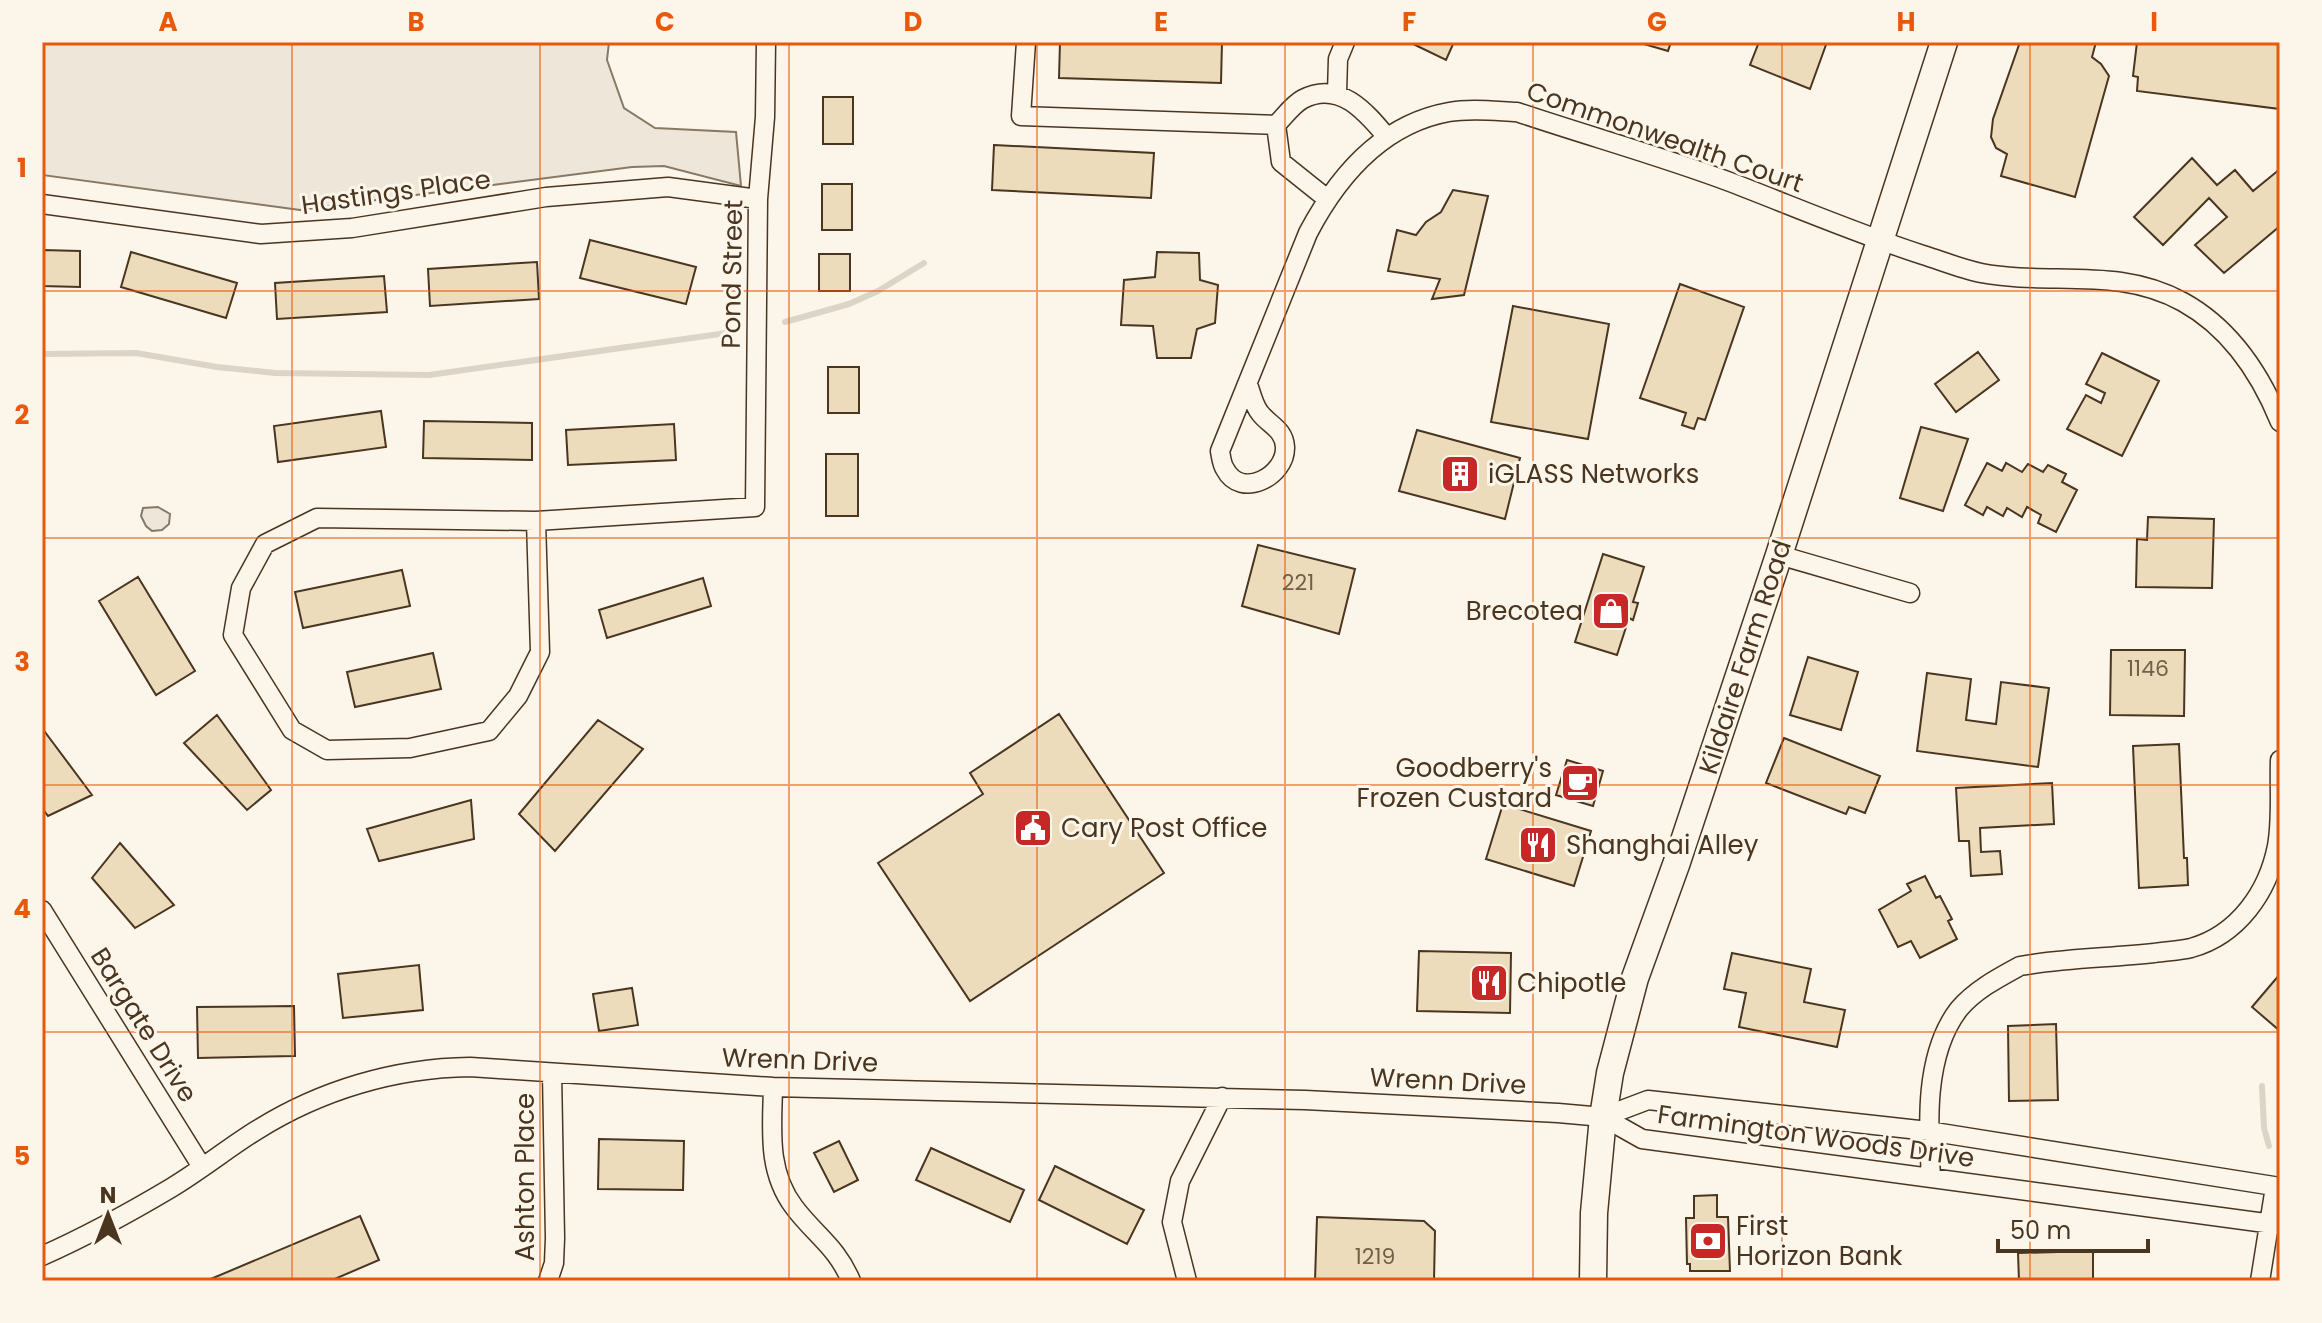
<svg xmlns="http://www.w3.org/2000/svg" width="2322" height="1323" font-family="Poppins,sans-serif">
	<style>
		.green { fill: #ede6d9; stroke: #887966; stroke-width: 2 }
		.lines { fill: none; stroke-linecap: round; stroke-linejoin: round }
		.stream { stroke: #dcd4c6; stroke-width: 6 }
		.building { fill: #ecdcbc; stroke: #4a3520; stroke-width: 2 }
		.street-casing { stroke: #4a3520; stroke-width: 21 }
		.secondary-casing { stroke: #4a3520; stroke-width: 29 }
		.street { stroke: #fbf6e9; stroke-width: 18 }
		.secondary { stroke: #fbf6e9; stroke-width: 26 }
		.grid { fill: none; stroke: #e8590c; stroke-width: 2; stroke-opacity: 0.55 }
		.labels { text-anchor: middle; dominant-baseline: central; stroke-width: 6; stroke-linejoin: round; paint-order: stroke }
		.number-label { font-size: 22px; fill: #725f47 }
		.street-label { font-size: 26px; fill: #4a3520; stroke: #fbf6e9 }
		.poi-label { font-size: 26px; fill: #4a3520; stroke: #fbf6e9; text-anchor: start }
		.neatline { fill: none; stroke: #e8590c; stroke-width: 3 }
		.grid-label { font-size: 26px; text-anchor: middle; font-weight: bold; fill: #e8590c }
	</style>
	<rect width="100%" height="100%" fill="#fbf6e9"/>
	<!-- green -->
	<path class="green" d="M42,42H609L607,60L624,108L655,128L736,132L741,186L664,166L632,167L300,210L42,175Z
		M158,507L170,514L169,524L162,530L152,531L146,526L141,516L143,508Z"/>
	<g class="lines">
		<!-- stream -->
		<path class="stream" d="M785,322L849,304L878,291L924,263
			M42,354L136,353L217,367L275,373L429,375L727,333
			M2262,1086L2264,1128L2269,1146"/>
	</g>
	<!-- building -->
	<path class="building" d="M1060,42H1222L1221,83L1059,78Z
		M1409,42H1454L1446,60Z
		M1637,42H1671L1668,51Z
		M1759,42H1827L1810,89L1750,65Z
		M2020,42H2096L2092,57L2101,64L2109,76L2075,197L2001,176L2007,154L1996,148L1991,137L1993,119Z
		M2137,42H2280V109L2137,91L2138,77L2133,76Z
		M823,97H853V144H823Z
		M994,145L1154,153L1151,198L992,190Z
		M2192,158L2217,185L2235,170L2253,191L2280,169V226L2224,273L2195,245L2227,217L2209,198L2163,245L2134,217Z
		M822,184H852V230H822Z
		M1453,190L1488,196L1464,295L1432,299L1440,279L1388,271L1397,230L1416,235L1426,222L1441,212Z
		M590,240L696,267L686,304L580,278Z
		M42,250L80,251V287L42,286Z
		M131,252L237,283L226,318L121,287Z
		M1157,252L1199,253L1200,280L1218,285L1215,323L1197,329L1191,358H1157L1153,326L1121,325L1124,280L1155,277Z
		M819,254H850V291H819Z
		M537,262L539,299L430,306L428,269Z
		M384,276L387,312L277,319L275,283Z
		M1680,284L1744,307L1705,420L1698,418L1694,429L1682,425L1686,413L1640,398Z
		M1513,306L1609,324L1588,439L1491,422Z
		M1978,352L1999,380L1956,412L1935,384Z
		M2102,353L2159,381L2122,456L2067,429L2086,395L2101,403L2105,393L2086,384Z
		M828,367H859V413H828Z
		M381,411L386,447L278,462L274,426Z
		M424,421L532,423V460L423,458Z
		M674,424L676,460L568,465L566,430Z
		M1921,427L1968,439L1943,511L1900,498Z
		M1417,430L1520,458L1505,519L1399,491Z
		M826,454H858V516H826Z
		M1987,463L2002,471L2006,463L2022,472L2028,464L2043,472L2048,465L2066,474L2062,482L2077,490L2056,532L2038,523L2041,515L2027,507L2022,517L2007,508L2003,516L1987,507L1983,515L1965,505Z
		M2148,517L2214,519L2212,588L2136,587L2137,539L2147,540Z
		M1258,545L1355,569L1339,634L1242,606Z
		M1603,554L1644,567L1633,602L1638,603L1633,620L1629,618L1617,655L1575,642Z
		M402,570L410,606L303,628L295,592Z
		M138,577L195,671L156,695L99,601Z
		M703,578L711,606L607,638L599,610Z
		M2111,650H2185L2184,716L2110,715Z
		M433,653L441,689L355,707L347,672Z
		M1808,657L1858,672L1841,730L1790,715Z
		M1927,673L1971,679L1966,720L1996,724L2001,682L2049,688L2038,767L1917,751Z
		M1059,714L1164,873L970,1001L878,863L983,794L970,773Z
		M217,715L271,790L247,810L184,743Z
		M598,720L643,749L555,851L519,814Z
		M42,728L92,795L48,816L42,808Z
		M1784,738L1880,776L1865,813L1849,807L1846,814L1766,783Z
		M2179,744L2184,858H2187L2188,885L2139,888L2133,746Z
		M1567,760L1603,771L1593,806L1556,795Z
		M2052,783L2054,824L1980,828L1981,852L2000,851L2002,874L1971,876L1969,841H1959L1956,788Z
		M471,800L474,839L379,861L367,829Z
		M1503,804L1591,831L1574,886L1486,859Z
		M120,843L174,905L135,928L92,878Z
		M1925,876L1936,898L1940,896L1952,919L1948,921L1957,939L1920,958L1911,941L1898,947L1879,910L1911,891L1907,884Z
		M1419,951L1511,953L1510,1013L1417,1011Z
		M1732,953L1811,969L1804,1002L1845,1010L1837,1047L1739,1027L1746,993L1724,989Z
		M419,965L423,1010L343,1018L338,974Z
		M2280,974V1031L2252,1007Z
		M632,988L638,1025L599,1031L593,994Z
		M294,1006L295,1056L198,1058L197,1007Z
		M2056,1024L2058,1100L2009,1101L2008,1026Z
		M599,1139L684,1141L683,1190L598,1189Z
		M839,1141L858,1180L834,1192L814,1153Z
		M931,1148L1024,1190L1010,1222L916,1180Z
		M1055,1166L1144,1210L1127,1244L1039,1200Z
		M1717,1195V1217H1728L1730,1271H1690V1264H1687L1686,1218H1694V1196Z
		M360,1216L379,1260L330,1281H206Z
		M1317,1217L1424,1221L1435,1231L1434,1281H1315Z
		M2093,1251V1281H2019L2018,1253Z"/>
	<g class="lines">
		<!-- street casing -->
		<g class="street-casing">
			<path id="street" d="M1026,42L1021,116L1276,125
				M1337,93L1338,59L1345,42
				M1326,198L1281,162L1276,125C1284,117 1293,104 1303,99C1339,80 1366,112 1386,136
				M42,204L261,234L352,228L546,197L668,187L758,199
				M1248,384C1251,393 1254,406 1260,413C1269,425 1284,429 1285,447C1286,476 1241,500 1225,469C1222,465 1221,457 1220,451L1308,233C1338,176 1382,124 1449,112C1470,108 1495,111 1517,112C1588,136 1661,156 1730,182C1795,207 1858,234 1923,255C1942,261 1962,269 1981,273C2050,286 2118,266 2183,302C2230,328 2260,373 2280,422
				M536,521L540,652L518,696L489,731L410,748L327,750L292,730L233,635L241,588L265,544L317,518L536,521L755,507L758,199L765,117L766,42
				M1779,555L1910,593
				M42,910L202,1167
				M773,1087C772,1130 767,1171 794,1207C815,1235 837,1247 851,1281
				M1603,1117L1648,1100L1928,1131L2280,1187
				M1931,1178C1928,1125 1924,1054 1959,1009C1975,990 1998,978 2020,966C2064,958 2110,958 2154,953C2166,951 2179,951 2191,948C2238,935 2268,892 2277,846C2282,819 2279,788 2280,760
				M42,1256C87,1236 129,1213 171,1188C201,1170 228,1148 257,1130C321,1090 395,1068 470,1067L773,1087L1305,1100L1558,1113L1603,1117L1642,1139L2280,1225
				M548,1281L554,1263L555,1238L552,1073
				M1187,1281L1172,1222L1180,1181L1222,1097
				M2260,1281L2275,1187"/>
		</g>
		<!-- secondary casing -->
		<g class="secondary-casing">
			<path id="secondary" d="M1593,1281L1594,1213L1603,1117L1610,1073L1635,978L1677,862L1779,555L1944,42"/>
		</g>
		<!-- street -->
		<use href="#street" class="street"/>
		<!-- secondary -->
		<use href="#secondary" class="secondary"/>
	</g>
	<!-- grid -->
	<path class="grid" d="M292,42V1281M540,42V1281M789,42V1281M1037,42V1281M1285,42V1281M1533,42V1281M1782,42V1281M2030,42V1281M42,291H2280M42,538H2280M42,785H2280M42,1032H2280"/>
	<!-- icons -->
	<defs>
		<g id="building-square" transform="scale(2)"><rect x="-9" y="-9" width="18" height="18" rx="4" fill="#c62828" stroke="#fbf6e9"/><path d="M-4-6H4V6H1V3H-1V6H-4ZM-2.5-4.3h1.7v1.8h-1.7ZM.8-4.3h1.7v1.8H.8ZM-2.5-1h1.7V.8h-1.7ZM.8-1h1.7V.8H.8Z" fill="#fff"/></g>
		<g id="shop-square" transform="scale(2)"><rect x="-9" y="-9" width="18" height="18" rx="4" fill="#c62828" stroke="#fbf6e9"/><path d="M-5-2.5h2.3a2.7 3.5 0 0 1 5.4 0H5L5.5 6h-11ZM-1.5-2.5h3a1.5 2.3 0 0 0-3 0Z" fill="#fff"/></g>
		<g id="cafe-square" transform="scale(2)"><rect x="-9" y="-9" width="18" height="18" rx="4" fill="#c62828" stroke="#fbf6e9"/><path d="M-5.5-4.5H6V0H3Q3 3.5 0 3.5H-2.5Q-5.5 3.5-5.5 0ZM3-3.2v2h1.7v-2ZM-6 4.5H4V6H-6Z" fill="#fff"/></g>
		<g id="civic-square" transform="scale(2)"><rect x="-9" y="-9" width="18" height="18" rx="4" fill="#c62828" stroke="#fbf6e9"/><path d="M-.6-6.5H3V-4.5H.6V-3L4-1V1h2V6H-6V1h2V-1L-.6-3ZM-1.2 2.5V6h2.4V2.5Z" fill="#fff"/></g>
		<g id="restaurant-square" transform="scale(2)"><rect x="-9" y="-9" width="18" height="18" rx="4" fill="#c62828" stroke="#fbf6e9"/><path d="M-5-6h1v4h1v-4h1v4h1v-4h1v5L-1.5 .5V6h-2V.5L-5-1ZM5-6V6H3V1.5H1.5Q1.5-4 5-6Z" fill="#fff"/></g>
		<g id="bank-square" transform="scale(2)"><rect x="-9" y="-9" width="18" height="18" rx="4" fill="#c62828" stroke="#fbf6e9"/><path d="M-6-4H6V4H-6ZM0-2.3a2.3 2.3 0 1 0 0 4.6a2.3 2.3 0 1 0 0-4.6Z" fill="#fff"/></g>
	</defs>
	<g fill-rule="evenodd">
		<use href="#building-square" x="1460" y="474"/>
		<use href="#shop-square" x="1611" y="611"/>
		<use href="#cafe-square" x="1580" y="783"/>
		<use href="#civic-square" x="1033" y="828"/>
		<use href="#restaurant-square" x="1538" y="845"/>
		<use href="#restaurant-square" x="1489" y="983"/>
		<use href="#bank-square" x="1708" y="1241"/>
	</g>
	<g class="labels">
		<!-- number labels -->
		<g class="number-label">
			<text x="1298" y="582">221</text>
			<text x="2148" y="668">1146</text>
			<text x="1375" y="1256">1219</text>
		</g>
		<!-- street labels -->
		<g class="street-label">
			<text transform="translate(1665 137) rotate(19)">Commonwealth Court</text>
			<text transform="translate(396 192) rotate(-8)">Hastings Place</text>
			<text transform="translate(732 274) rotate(-89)">Pond Street</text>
			<text transform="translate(1745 657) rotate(-72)">Kildaire Farm Road</text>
			<text transform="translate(144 1025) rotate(58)">Bargate Drive</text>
			<text transform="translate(800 1060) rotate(2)">Wrenn Drive</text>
			<text transform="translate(1448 1081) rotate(3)">Wrenn Drive</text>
			<text transform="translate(1816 1136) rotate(8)">Farmington Woods Drive</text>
			<text transform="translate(525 1177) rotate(-90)">Ashton Place</text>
		</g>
		<!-- poi labels -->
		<g class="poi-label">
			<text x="1488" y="474">iGLASS Networks</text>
			<text x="1583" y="611" text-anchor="end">Brecotea</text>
			<text x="1552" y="768" text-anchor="end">Goodberry's<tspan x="1552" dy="30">Frozen Custard</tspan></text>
			<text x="1061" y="828">Cary Post Office</text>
			<text x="1566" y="845">Shanghai Alley</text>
			<text x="1517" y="983">Chipotle</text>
			<text x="1736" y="1226">First<tspan x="1736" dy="30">Horizon Bank</tspan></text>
		</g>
	</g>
	<!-- border -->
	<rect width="2322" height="1323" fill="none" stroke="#fbf6e9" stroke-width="88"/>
	<!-- north arrow -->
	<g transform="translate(108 1215)" stroke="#fbf6e9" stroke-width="6" paint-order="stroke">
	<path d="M0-6L14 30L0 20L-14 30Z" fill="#4a3520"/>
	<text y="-12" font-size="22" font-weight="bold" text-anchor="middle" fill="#4a3520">N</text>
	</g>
	<!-- scale -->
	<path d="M1998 1239v12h150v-12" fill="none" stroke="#4a3520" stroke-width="4"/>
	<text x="2010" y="1239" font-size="24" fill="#4a3520" stroke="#fbf6e9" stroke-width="6" paint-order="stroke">50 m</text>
	<rect x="44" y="44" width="2234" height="1235" class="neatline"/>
	<g class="grid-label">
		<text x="168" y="31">A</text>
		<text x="416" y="31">B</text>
		<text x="665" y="31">C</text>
		<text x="913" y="31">D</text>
		<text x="1161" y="31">E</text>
		<text x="1409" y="31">F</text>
		<text x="1657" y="31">G</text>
		<text x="1906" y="31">H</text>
		<text x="2154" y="31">I</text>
		<text x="22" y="177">1</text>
		<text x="22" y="424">2</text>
		<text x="22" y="671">3</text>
		<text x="22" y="918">4</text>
		<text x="22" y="1165">5</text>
	</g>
</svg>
